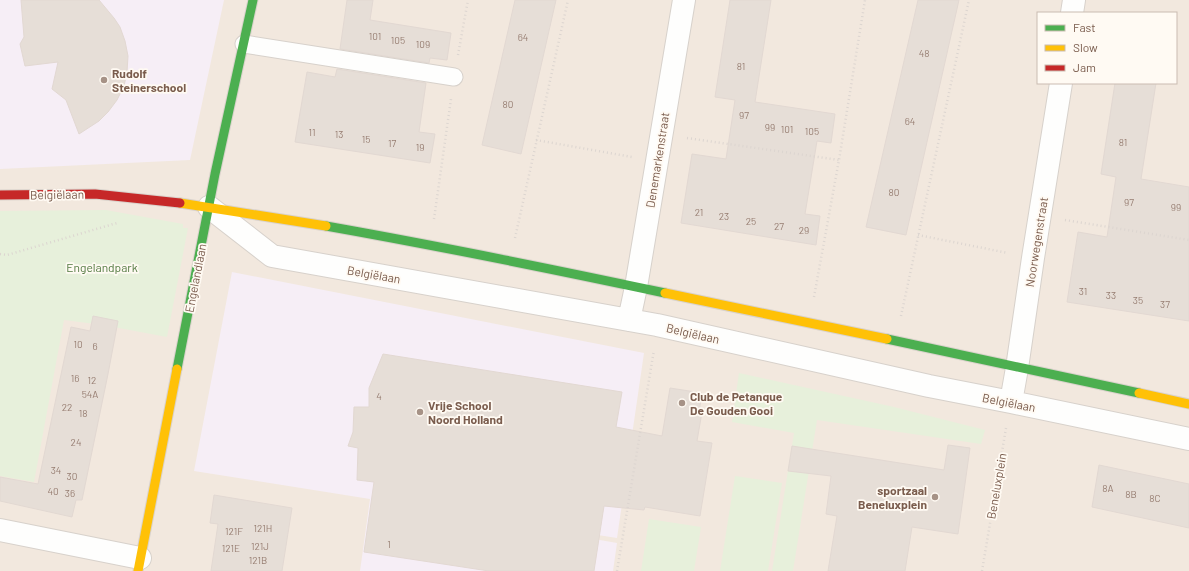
<svg xmlns="http://www.w3.org/2000/svg" width="1189" height="571" font-family="Barlow,sans-serif">
	<style>
		.residential { fill: #f2e8de; fill-rule: evenodd }
		.education { fill: #f6eef6 }
		.green { fill: #e7f0db }
		.building { fill: #e6ded7; stroke: #e2d8d2 }
		.lines { fill: none; stroke-linecap: round; stroke-linejoin: round }
		.lane-casing { stroke: #d7d1cb; stroke-width: 19 }
		.street-casing { stroke: #d7d1cb; stroke-width: 24 }
		.fast-casing { stroke: #d9d2cb; stroke-width: 11 }
		.slow-casing { stroke: #d9d2cb; stroke-width: 11 }
		.jam-casing { stroke: #d9d2cb; stroke-width: 11 }
		.path { stroke: #dcd5d0; stroke-width: 2.5; stroke-dasharray: 1 3; stroke-linecap: butt }
		.lane { stroke: #fefefd; stroke-width: 17 }
		.street { stroke: #fefefd; stroke-width: 22 }
		.fast { stroke: #4caf50; stroke-width: 9 }
		.slow { stroke: #ffc107; stroke-width: 9 }
		.jam { stroke: #c62828; stroke-width: 9 }
		.poi-dot { fill: #a69286; stroke: #fffaf3; stroke-width: 1.5 }
		.labels { text-anchor: middle; dominant-baseline: central; stroke-width: 3.5; stroke-linejoin: round; paint-order: stroke }
		.number-label { font-size: 10px; fill: #977e72 }
		.poi-label { font-size: 12px; font-weight: bold; fill: #7a5c4d; stroke: #fffaf3; text-anchor: start }
		.street-label { font-size: 12px; fill: #7a5c4d; stroke: #fffaf3 }
		.park-label { font-size: 12px; fill: #537a41; stroke: #fffaf3 }
	</style>
	<rect width="100%" height="100%" fill="#f9f5f0"/>
	<!-- residential -->
	<path class="residential" d="M0,0H1189V571H0ZM1038,13H1176V83H1038Z"/>
	<!-- education -->
	<path class="education" d="M0,0H224L190,160L0,169Z
		M232,272L644,353L617,538L374,500L617,543L613,571H360L370,499L194,471Z"/>
	<!-- green -->
	<path class="green" d="M106,210L183,224V228H188L167,337L103,325L64,320L34,482L0,476V211Z
		M739,373L894,407L985,430L981,444L817,420L793,571H772L794,433L732,422Z
		M735,476L782,483L768,571H720Z
		M649,519L701,527L694,571H641Z"/>
	<!-- building -->
	<path class="building" d="M21,0H99L114,18L120,27L125,41L128,56L127,72L124,86L117,100L108,112L99,121L79,134L66,100L52,89L58,62L25,66L20,44L24,37Z
		M347,0H373L370,20L451,33L447,60L430,58L429,63L340,49Z
		M515,0H556L521,154L482,145Z
		M730,0H771L755,102L835,114L831,143L817,141L805,214L820,216L816,245L681,223L692,154L726,159L735,100L715,97Z
		M918,0H959L906,235L866,227Z
		M337,69L426,83L419,132L435,134L430,163L295,142L307,72L335,77Z
		M1115,83H1156L1141,179L1189,187V321L1067,302L1078,232L1107,237L1116,177L1101,174Z
		M93,316L118,321L108,374L82,500H76L72,517L0,501V477L38,484L71,327L90,331Z
		M383,354L622,392L616,427L662,436L670,388L702,393L699,412H702L697,441L712,443L700,516L645,507L644,510L604,506L594,571H489L364,552L374,482L357,480L358,448L348,446L353,432L354,407H369V388Z
		M948,445L970,448L958,534L912,527L905,571H828L837,516L826,514L831,476L788,471L792,446L944,470Z
		M1099,465L1189,484V528L1092,507Z
		M214,495L292,508L282,571H211L218,524L210,523Z"/>
	<g class="lines">
		<!-- lane casing -->
		<g class="lane-casing">
			<path id="lane" d="M244,44L454,77"/>
		</g>
		<!-- street casing -->
		<g class="street-casing">
			<path id="street" d="M1072,13L1074,0
				M209,207L272,256L657,325L929,386L1011,402L1189,439
				M629,320L636,287L684,0
				M1011,402L1017,368L1033,258L1061,83
				M0,530L140,558"/>
		</g>
		<!-- fast casing -->
		<g class="fast-casing">
			<path id="fast" d="M326,226C439,246 552,269 665,293
				M887,339L1139,393
				M177,369L215,174L253,0"/>
		</g>
		<!-- slow casing -->
		<g class="slow-casing">
			<path id="slow" d="M180,203L326,226
				M665,293L887,339
				M1139,393L1189,404
				M138,571L177,369"/>
		</g>
		<!-- jam casing -->
		<g class="jam-casing">
			<path id="jam" d="M0,195L95,194L180,203"/>
		</g>
		<!-- path -->
		<path class="path" d="M458,55L468,0
			M687,138L839,160
			M536,140L632,157
			M434,219L451,99
			M1065,220L1189,240
			M918,235L1008,253
			M515,238L568,0
			M0,254L7,255L117,223
			M814,297L839,160L865,0
			M901,316L969,0
			M617,571L654,350
			M982,571L1006,428"/>
		<!-- lane -->
		<use href="#lane" class="lane"/>
		<!-- street -->
		<use href="#street" class="street"/>
		<!-- fast -->
		<use href="#fast" class="fast"/>
		<!-- slow -->
		<use href="#slow" class="slow"/>
		<!-- jam -->
		<use href="#jam" class="jam"/>
	</g>
	<!-- markers -->
	<g class="poi-dot">
		<circle cx="104" cy="80" r="4"/>
		<circle cx="682" cy="403" r="4"/>
		<circle cx="420" cy="412" r="4"/>
		<circle cx="935" cy="497" r="4"/>
	</g>
	<g class="labels">
		<!-- number labels -->
		<g class="number-label">
			<text x="375" y="36">101</text>
			<text x="523" y="37">64</text>
			<text x="398" y="40">105</text>
			<text x="423" y="44">109</text>
			<text x="924" y="53">48</text>
			<text x="741" y="66">81</text>
			<text x="508" y="104">80</text>
			<text x="744" y="115">97</text>
			<text x="910" y="121">64</text>
			<text x="770" y="127">99</text>
			<text x="787" y="129">101</text>
			<text x="812" y="131">105</text>
			<text x="312" y="132">11</text>
			<text x="339" y="134">13</text>
			<text x="366" y="139">15</text>
			<text x="1123" y="142">81</text>
			<text x="392" y="143">17</text>
			<text x="420" y="147">19</text>
			<text x="894" y="192">80</text>
			<text x="1129" y="202">97</text>
			<text x="1176" y="207">99</text>
			<text x="699" y="212">21</text>
			<text x="724" y="216">23</text>
			<text x="751" y="221">25</text>
			<text x="779" y="226">27</text>
			<text x="804" y="230">29</text>
			<text x="1083" y="291">31</text>
			<text x="1111" y="295">33</text>
			<text x="1138" y="300">35</text>
			<text x="1165" y="304">37</text>
			<text x="78" y="344">10</text>
			<text x="95" y="346">6</text>
			<text x="75" y="378">16</text>
			<text x="92" y="380">12</text>
			<text x="90" y="394">54A</text>
			<text x="379" y="396">4</text>
			<text x="67" y="407">22</text>
			<text x="83" y="413">18</text>
			<text x="76" y="442">24</text>
			<text x="56" y="470">34</text>
			<text x="72" y="476">30</text>
			<text x="1108" y="488">8A</text>
			<text x="53" y="491">40</text>
			<text x="70" y="493">36</text>
			<text x="1131" y="494">8B</text>
			<text x="1155" y="498">8C</text>
			<text x="263" y="528">121H</text>
			<text x="234" y="531">121F</text>
			<text x="389" y="544">1</text>
			<text x="260" y="546">121J</text>
			<text x="231" y="548">121E</text>
			<text x="258" y="560">121B</text>
		</g>
		<!-- poi labels -->
		<g class="poi-label">
			<text x="112" y="73">Rudolf<tspan x="112" dy="14">Steinerschool</tspan></text>
			<text x="690" y="396">Club de Petanque<tspan x="690" dy="14">De Gouden Gooi</tspan></text>
			<text x="428" y="405">Vrije School<tspan x="428" dy="14">Noord Holland</tspan></text>
			<text x="927" y="490" text-anchor="end">sportzaal<tspan x="927" dy="14">Beneluxplein</tspan></text>
		</g>
		<!-- street labels -->
		<g class="street-label">
			<text transform="translate(657 160) rotate(-81)">Denemarkenstraat</text>
			<text transform="translate(57 194) rotate(-1)">Belgiëlaan</text>
			<text transform="translate(1036 242) rotate(-81)">Noorwegenstraat</text>
			<text transform="translate(374 274) rotate(10)">Belgiëlaan</text>
			<text transform="translate(195 278) rotate(-79)">Engelandlaan</text>
			<text transform="translate(693 333) rotate(13)">Belgiëlaan</text>
			<text transform="translate(1009 402) rotate(11)">Belgiëlaan</text>
			<text transform="translate(996 486) rotate(-80)">Beneluxplein</text>
		</g>
		<!-- park labels -->
		<g class="park-label">
			<text x="102" y="267">Engelandpark</text>
		</g>
	</g>
	<!-- legend -->
	<rect x="1037" y="12" width="140" height="72" fill="#fffaf3" stroke="#cabbb1"/>
	<rect x="1045" y="25" width="20" height="6" fill="#4caf50" stroke="#cabbb1"/>
	<text x="1073" y="32" font-size="12" fill="#7a5c4d">Fast</text>
	<rect x="1045" y="45" width="20" height="6" fill="#ffc107" stroke="#cabbb1"/>
	<text x="1073" y="52" font-size="12" fill="#7a5c4d">Slow</text>
	<rect x="1045" y="65" width="20" height="6" fill="#c62828" stroke="#cabbb1"/>
	<text x="1073" y="72" font-size="12" fill="#7a5c4d">Jam</text>
</svg>
